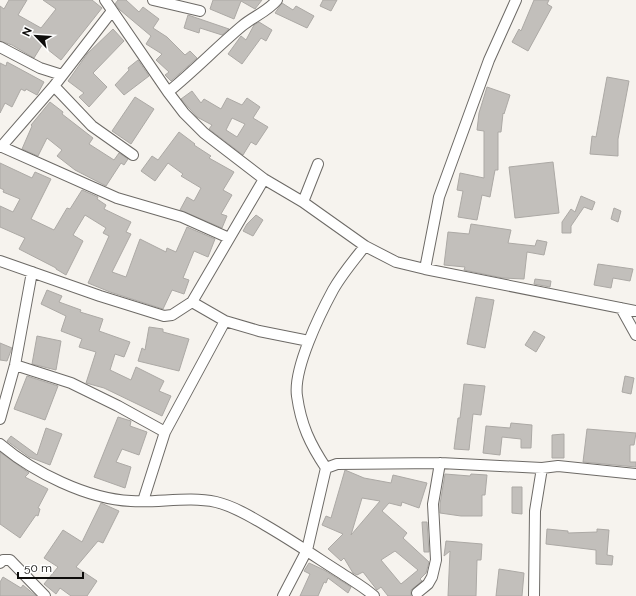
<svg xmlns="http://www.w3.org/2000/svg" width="636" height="596" font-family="Raleway,sans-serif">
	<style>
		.building { fill: #c2bfbb; stroke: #aca9a5; fill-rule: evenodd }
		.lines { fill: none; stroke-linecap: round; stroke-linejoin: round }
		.minor-casing { stroke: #6d6a66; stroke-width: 12 }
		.minor { stroke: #fff; stroke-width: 10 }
	</style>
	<rect width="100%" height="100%" fill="#f6f3ee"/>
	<!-- building -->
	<path class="building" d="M9,0H27L18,15L41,28L56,9L43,0H92L102,8L61,60L42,45L34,58L12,45L0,41V6L4,9Z
		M118,0H126L139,12L143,7L159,19L153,28L167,37L185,55L190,51L197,58L171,81L165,75L169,72L156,60L162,54L146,44L151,36L120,10L115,4Z
		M213,0H262L255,9L241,1L234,19L210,9Z
		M323,0H337L331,11L320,6Z
		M534,0H549L547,4L552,7L528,51L512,42L519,29L521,31Z
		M282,3L293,10L296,6L314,16L307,28L275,13Z
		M188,15L229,29L222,35L200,28L199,33L184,28Z
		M259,22L272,30L266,41L261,38L242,64L228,54L241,36L246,40L254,25Z
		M113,29L124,41L93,73L107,87L89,107L79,97L84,93L68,81L87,54Z
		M138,60L149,76L124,95L115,85L129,70L128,68Z
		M7,62L44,82L37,95L26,89L25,91L21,89L12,107L5,103L0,113V63L6,66Z
		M607,77L629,81L618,139V156L590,154L592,136L596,137Z
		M487,87L510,95L504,114L503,113L501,132H498V170H495L490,197L482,195L477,220L458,217L463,191L457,190L460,173L484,178V131L477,130L479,113Z
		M192,91L201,103L204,99L221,109L227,98L242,105L247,98L260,107L253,118L268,127L256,145L251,142L243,155L209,129L212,125L197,117L181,99ZM232,118L245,124L237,137L226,130Z
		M135,97L154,109L131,144L112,131Z
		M50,102L63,112L62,114L93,138L89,144L114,160L119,153L128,159L124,165L121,163L106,186L75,170L57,156L62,150L47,138L38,156L22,149L32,126L31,125Z
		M179,132L195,144L194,145L211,156L209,158L234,172L223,190L232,195L221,214L227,216L222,228L180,210L187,197L194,201L201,188L181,176L183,174L168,163L155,181L141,171L152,156L158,160Z
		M553,162L559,213L515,218L509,167Z
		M0,163L32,178L35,172L51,179L31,219L54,230L67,208L70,209L82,190L98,197L97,199L106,205L104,209L131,222L126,232L131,234L112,272L126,277L140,239L166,252L167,248L176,252L187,227L215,239L208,257L194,251L183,278L189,280L184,294L172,290L163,309L110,292L88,283L109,236L103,233L106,228L85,215L73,235L83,241L66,275L56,269V268L19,249L25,238L0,227V206L13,212L20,199L3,192L4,190L0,188Z
		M581,196L595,202L592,210L584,207L571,226V233H562V222L571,209L575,212Z
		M614,208L621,211L618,222L611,219Z
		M256,215L263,220L253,236L243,231L247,224Z
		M471,224L511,230L508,243L535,246L537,240L547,242L544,255L527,252L524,279L503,278L464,270L465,267L444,265L448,232L469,234Z
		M598,264L633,269L630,281L613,278L611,288L594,285Z
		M535,279L551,281L550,287L534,284Z
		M47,290L62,296L59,302L81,310L80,312L103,319L99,331L130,342L124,357L115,354L110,370L131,380L136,367L164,381L159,391L171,396L162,416L104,388L86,383L96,352L79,347L82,339L61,331L66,316L41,304Z
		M476,297L494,300L485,348L467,344Z
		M149,327L163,329V332L189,339L179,371L138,361L142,348L145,350Z
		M534,331L545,337L536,352L525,345Z
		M37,336L61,341L56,370L32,364Z
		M0,343L12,348L7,361L0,360Z
		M27,376L58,386L45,420L14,409Z
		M625,376L634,378L631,394L622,392Z
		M464,384L485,386L481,415L473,414L469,450L454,449L458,418H460Z
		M118,417L131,421L130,426L147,432L139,455L122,449L116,462L131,467L125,488L94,477Z
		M511,423L532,425L531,448H521V439L502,437L500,455L483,453L486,426L510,428Z
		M46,428L62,434L50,465L29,457L7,441L11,436L37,455Z
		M587,429L636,433L634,445H630V462H636V467L583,462Z
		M564,434V458H552V435Z
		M0,452L29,473L25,477L48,489L38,508L40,509L38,516L36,515L20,538L0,524Z
		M345,470L364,478L391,483L393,475L427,483L419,508L402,502L401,506L389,503L382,511L407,533L403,538L429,562L426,573L420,579L422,581L411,590V596H388L381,587L377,590L363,572L357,575L353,573L344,558L341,561L328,549L343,534L322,525L326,516L331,518ZM362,498L380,501L351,535ZM395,551L418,570L401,584L381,560Z
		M445,474L470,476L471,474L487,475L485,495H482V516H461L440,513V504Z
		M512,487H522V514L512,513Z
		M101,503L119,511L103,543L98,541L76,567L97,581L87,596H71L60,588L56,594L44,584L58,567L44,558L63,530L82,542Z
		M422,522H427L429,552H424Z
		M547,529L568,531V533L597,532V529L609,530L607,555L613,556L612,565L596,564V550L546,544Z
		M446,541L482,544L481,560H477L476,596H448L450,551L444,556Z
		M309,563L324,570L351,587L348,593L328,578L326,583L324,582L318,596H300L310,574L304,571Z
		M499,569L524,573L522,596H496Z
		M3,577L21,588L23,585L36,596H0V582Z"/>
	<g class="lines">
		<!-- minor casing -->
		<g class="minor-casing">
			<path id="minor" d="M105,0L168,92L184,113L204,133L264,179L303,202L365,246L396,262L425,269L636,311
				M153,0L200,11
				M0,47L40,68L62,75
				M54,86L92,126L133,155
				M168,92C194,71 217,47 242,26C254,16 267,12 277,0
				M0,146L117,198L182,217L229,238
				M1,147L54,86L112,11
				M303,202L318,164
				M0,261L100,296L164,316L172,315L192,302L264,179
				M425,269L439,197L489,60L516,0
				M192,302L225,321L259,331L309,341
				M621,308L636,335
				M15,365L71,383L118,406L165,432
				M0,419L15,365L32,272
				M0,444C33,472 87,499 131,501C158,503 189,496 216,502C233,506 250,516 265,525C291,540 316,557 341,573C353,581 364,587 374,596
				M326,468C310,444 301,425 297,396C293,369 320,314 333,290C342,274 354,260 365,246
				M143,501L165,432L225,321
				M0,563L3,560H10L45,596
				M417,593L428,584L432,577L436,560L433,504L440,463
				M283,596L307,550L326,468L337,464L440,463L542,468L558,466L636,474
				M534,596L535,511L542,468"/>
		</g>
		<!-- minor -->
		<use href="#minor" class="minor"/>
	</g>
	<!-- north arrow -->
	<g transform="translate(36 36) rotate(295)" stroke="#ffffff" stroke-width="3" paint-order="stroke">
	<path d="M0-3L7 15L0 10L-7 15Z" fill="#0d0c0a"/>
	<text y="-6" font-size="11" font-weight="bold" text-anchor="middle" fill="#0d0c0a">N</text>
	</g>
	<!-- scale -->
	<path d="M18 572v6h65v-6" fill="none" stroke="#0d0c0a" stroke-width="2"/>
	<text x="24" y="572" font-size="12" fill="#0d0c0a" stroke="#ffffff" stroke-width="3" paint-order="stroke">50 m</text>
</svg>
